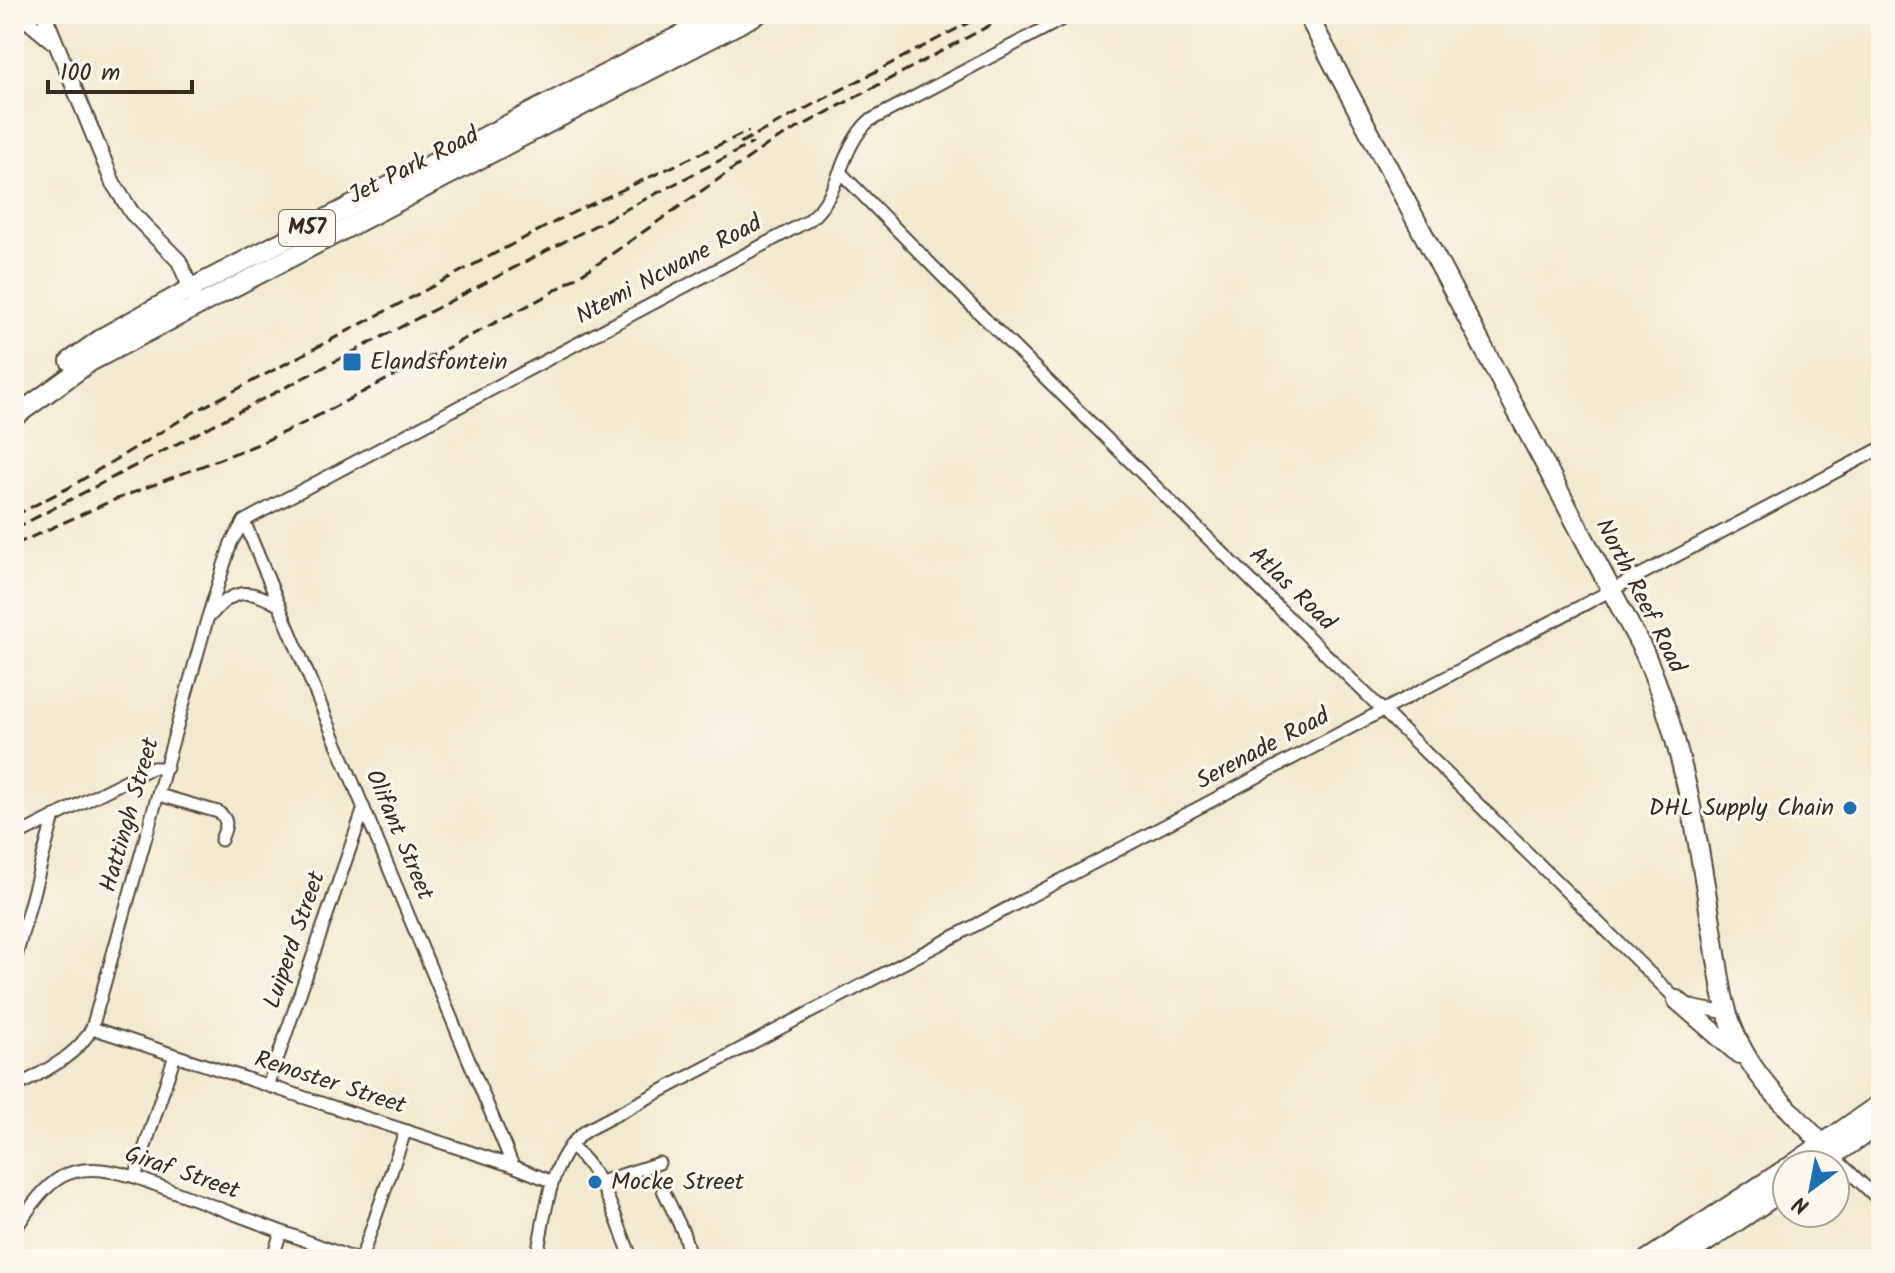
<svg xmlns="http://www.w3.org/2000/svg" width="1895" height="1273" font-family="Kalam,sans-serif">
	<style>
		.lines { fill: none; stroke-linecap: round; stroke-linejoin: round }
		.minor-casing { stroke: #564739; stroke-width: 15 }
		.tertiary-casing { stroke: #564739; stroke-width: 18 }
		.primary-casing { stroke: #564739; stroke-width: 22 }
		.minor { stroke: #fff; stroke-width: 11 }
		.tertiary { stroke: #fff; stroke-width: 14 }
		.primary { stroke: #fff; stroke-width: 18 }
		.rail { stroke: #3b2a1e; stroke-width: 3; stroke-dasharray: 12 6; stroke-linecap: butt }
		.poi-dot { fill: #1f6fb2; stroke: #fbf7ec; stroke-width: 3 }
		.labels { text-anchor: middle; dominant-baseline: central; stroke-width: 6; stroke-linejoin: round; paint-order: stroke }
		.shield { fill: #fbf7ec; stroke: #75685c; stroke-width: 2 }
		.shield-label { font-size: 22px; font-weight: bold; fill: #3b2a1e }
		.street-label { font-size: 24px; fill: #3b2a1e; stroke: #fbf7ec }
		.poi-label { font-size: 24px; fill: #3b2a1e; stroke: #fbf7ec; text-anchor: start }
	</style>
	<rect width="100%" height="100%" fill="#fbf7ec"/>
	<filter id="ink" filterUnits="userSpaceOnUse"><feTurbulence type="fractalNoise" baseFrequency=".0125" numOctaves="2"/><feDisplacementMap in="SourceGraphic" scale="16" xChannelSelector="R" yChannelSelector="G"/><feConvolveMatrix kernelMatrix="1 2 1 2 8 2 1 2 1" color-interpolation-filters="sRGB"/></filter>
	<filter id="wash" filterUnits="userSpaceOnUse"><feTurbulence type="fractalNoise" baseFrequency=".006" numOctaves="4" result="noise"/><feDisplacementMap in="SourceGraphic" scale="32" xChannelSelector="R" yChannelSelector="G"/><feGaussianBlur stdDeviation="1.8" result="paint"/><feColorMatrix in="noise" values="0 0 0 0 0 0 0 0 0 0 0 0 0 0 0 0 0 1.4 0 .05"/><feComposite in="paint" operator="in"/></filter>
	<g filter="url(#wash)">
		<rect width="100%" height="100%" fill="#f2e9d0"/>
	</g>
	<g filter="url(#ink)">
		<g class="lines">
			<!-- minor casing -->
			<g class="minor-casing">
				<path id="minor" d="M1874,14L1881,19
					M840,172L966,300L1677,1000L1695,1007L1727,1013
					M244,521L513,1166
					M212,614C234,587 252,589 280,606
					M159,795L218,812C231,821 225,828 221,840
					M14,837L151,768H167
					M14,964L54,816
					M92,1028L513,1166L553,1182
					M268,1086L364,808
					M14,1088C42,1072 77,1057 92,1028L207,620L231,543L244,521L808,221C841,196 839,149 869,121L1072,14
					M570,1146C604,1172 616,1221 632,1259
					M1833,1156L1881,1202
					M135,1177L175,1055
					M600,1182L659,1163
					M663,1190L683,1232L691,1259
					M14,1231C50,1177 67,1157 135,1177L355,1259
					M272,1259L281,1232
					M361,1259L405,1132
					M536,1259C546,1216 548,1157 587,1130L1881,448"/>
			</g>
			<!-- tertiary casing -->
			<g class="tertiary-casing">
				<path id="tertiary" d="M44,14L113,183L132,213L179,261L194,296
					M14,15L29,22L52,41"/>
			</g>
			<!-- primary casing -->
			<g class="primary-casing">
				<path id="primary" d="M1307,14L1644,652C1692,760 1703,881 1723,996C1740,1073 1784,1100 1833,1156
					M70,361L105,336L190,289L721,14
					M14,417L90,362L758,14
					M1677,1000L1739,1054
					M1792,1165L1881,1103
					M1820,1165L1881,1123
					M1648,1259L1787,1168
					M1681,1259L1787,1188"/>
			</g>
			<!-- minor -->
			<use href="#minor" class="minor"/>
			<!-- tertiary -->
			<use href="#tertiary" class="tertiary"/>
			<!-- primary -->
			<use href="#primary" class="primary"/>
			<!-- rail -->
			<path class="rail" d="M740,143L985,14
				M14,516L70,487L194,412L568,215L749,131
				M14,529L753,143
				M14,545L109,502L256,445L304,423L546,296L596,265L770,143L1011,14"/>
		</g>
	</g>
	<!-- markers -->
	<g class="poi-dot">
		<rect x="342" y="352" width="20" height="20" rx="4"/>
		<circle cx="1850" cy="808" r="8"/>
		<circle cx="595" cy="1182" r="8"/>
	</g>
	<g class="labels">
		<!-- shield labels -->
		<rect class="shield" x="279" y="210" width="56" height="36" rx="6"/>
		<g class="shield-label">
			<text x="307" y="228">M57</text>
		</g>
		<!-- street labels -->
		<g class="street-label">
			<text transform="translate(414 166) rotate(-27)">Jet Park Road</text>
			<text transform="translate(669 270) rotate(-28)">Ntemi Ncwane Road</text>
			<text transform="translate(1292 589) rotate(44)">Atlas Road</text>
			<text transform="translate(1640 596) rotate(63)">North Reef Road</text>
			<text transform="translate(1263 749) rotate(-28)">Serenade Road</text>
			<text transform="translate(130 815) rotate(-74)">Hattingh Street</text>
			<text transform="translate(399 835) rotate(67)">Olifant Street</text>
			<text transform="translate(295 940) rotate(-71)">Luiperd Street</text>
			<text transform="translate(330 1083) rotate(18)">Renoster Street</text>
			<text transform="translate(182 1173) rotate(19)">Giraf Street</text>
		</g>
		<!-- poi labels -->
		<g class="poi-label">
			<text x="370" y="362">Elandsfontein</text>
			<text x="1834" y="808" text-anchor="end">DHL Supply Chain</text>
			<text x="611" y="1182">Mocke Street</text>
		</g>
	</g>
	<!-- margin -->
	<rect width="1895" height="1273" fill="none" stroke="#fbf7ec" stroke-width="48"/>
	<!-- north arrow -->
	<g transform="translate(1811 1189) rotate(212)"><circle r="38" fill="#fbf7ec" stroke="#aea59a" stroke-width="2"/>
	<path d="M0-6L14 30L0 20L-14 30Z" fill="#1f6fb2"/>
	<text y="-12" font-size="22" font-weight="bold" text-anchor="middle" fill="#3b2a1e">N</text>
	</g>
	<!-- scale -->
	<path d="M48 80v12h144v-12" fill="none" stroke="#3b2a1e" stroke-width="4"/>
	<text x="60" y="80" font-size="24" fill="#3b2a1e" stroke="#fbf7ec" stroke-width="6" paint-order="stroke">100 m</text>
</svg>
